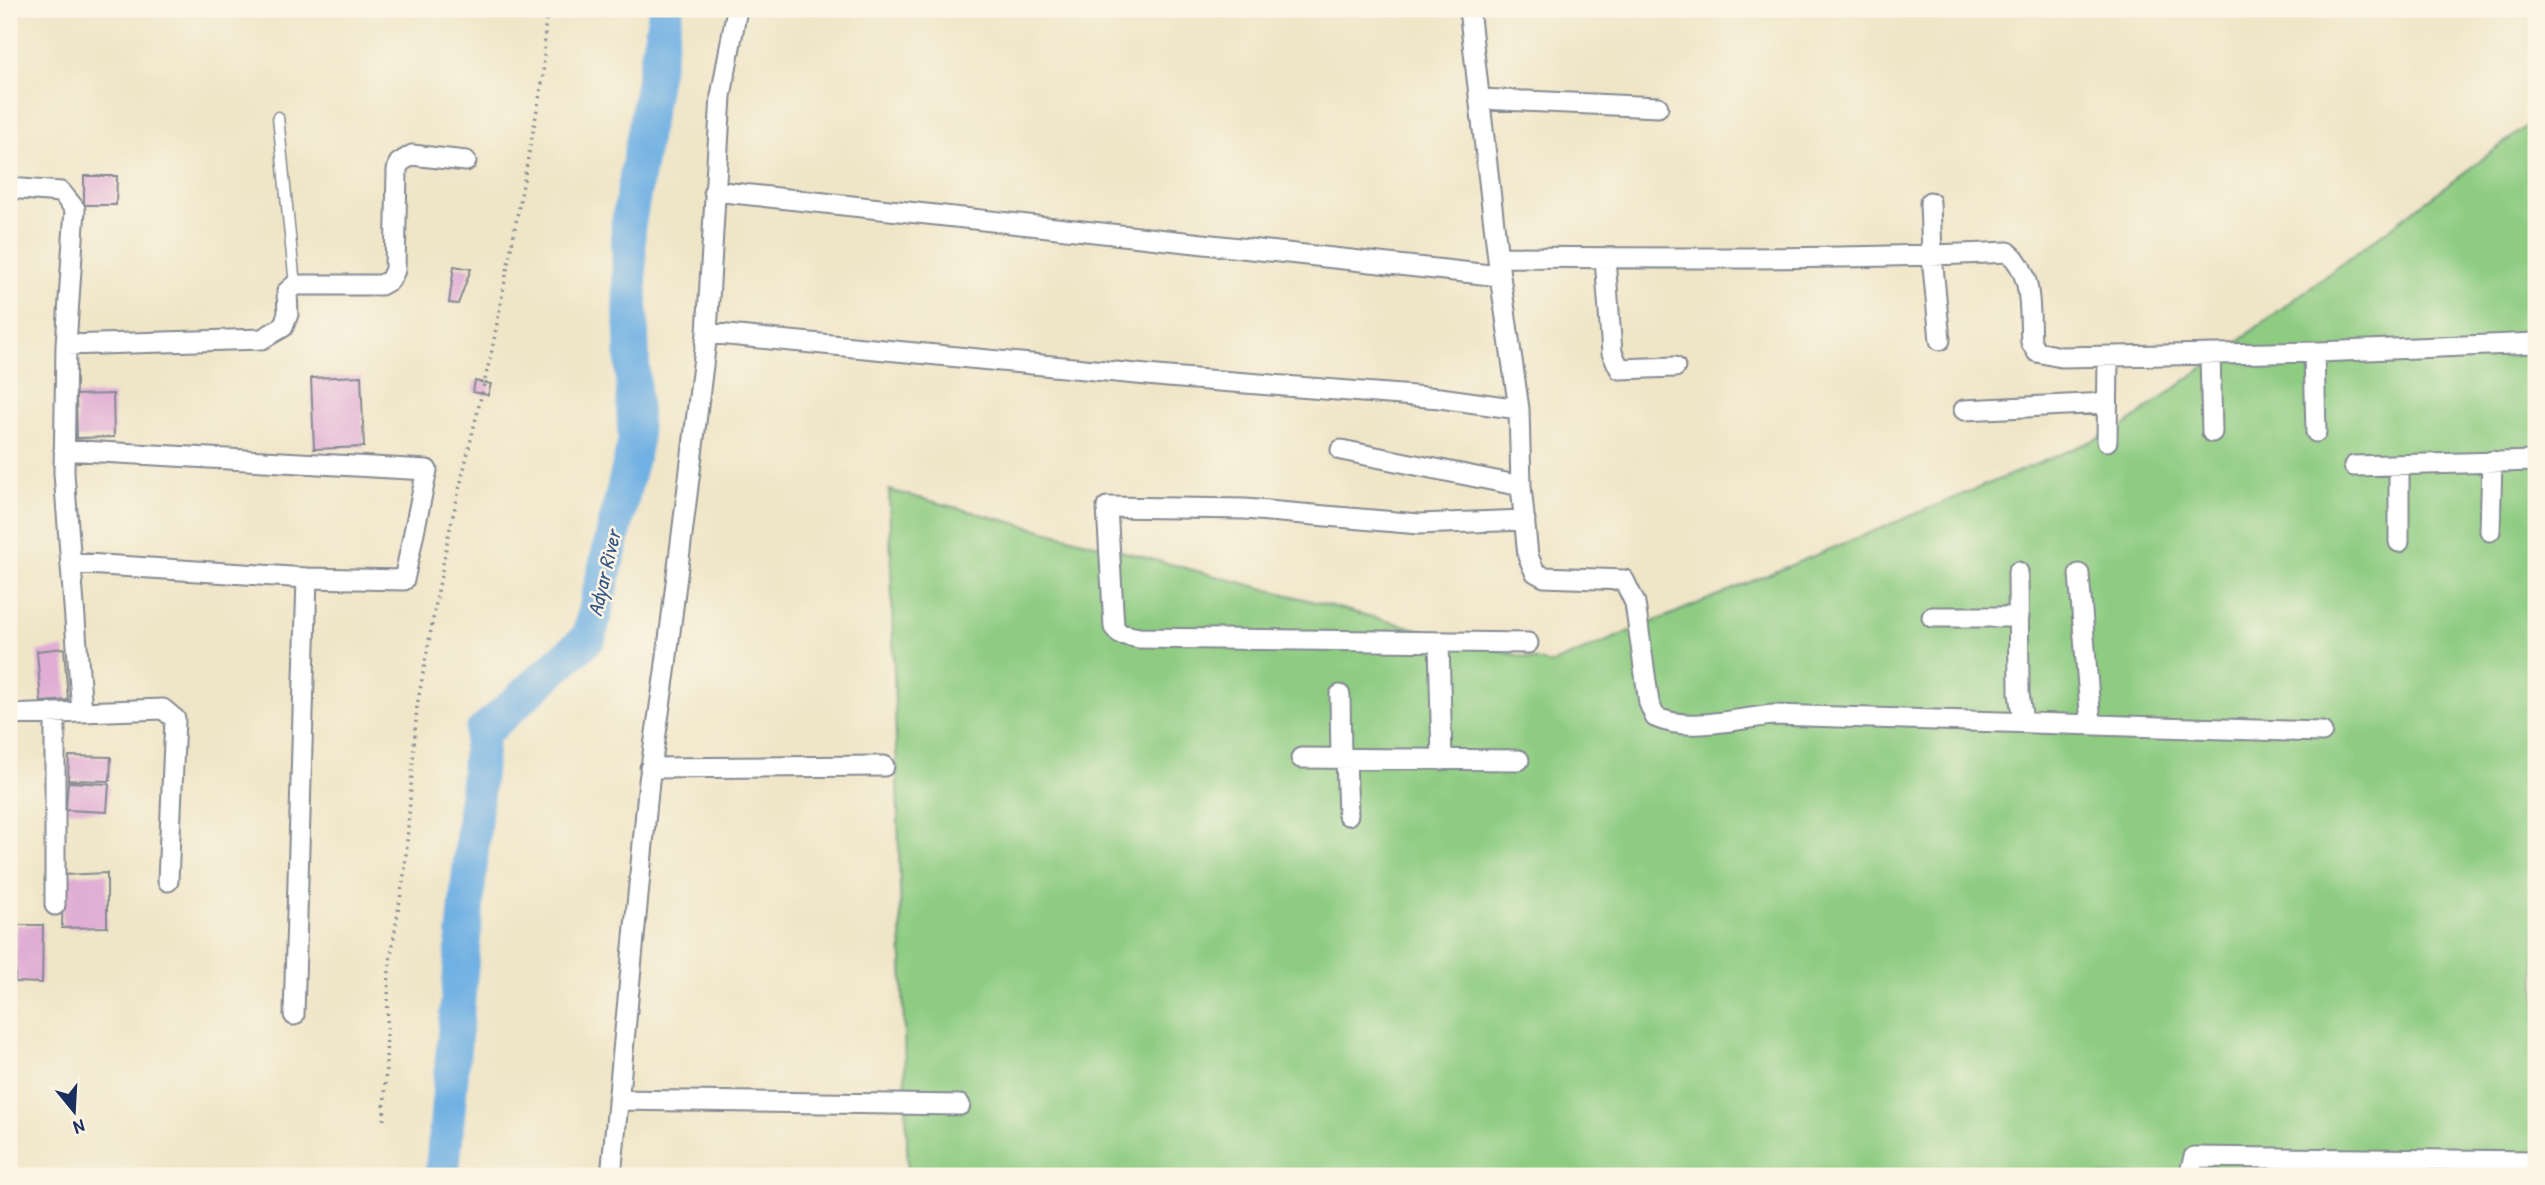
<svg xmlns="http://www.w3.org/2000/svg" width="2545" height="1185" font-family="'Patrick Hand',sans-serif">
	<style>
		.green { fill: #8ecc82; stroke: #547e70; stroke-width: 2 }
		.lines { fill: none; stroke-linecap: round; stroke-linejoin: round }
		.river { stroke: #6fb0e3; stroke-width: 35 }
		.building { fill: #e0add4 }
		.lane-casing { stroke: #858a92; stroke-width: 13 }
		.street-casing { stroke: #858a92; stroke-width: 23 }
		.path { stroke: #858a92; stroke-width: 3.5; stroke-dasharray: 2 5; stroke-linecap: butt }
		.lane { stroke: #fff; stroke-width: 10 }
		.street { stroke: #fff; stroke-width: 19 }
		.labels { text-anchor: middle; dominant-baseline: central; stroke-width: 5; stroke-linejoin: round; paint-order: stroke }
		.water-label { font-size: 21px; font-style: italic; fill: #345686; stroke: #fcf5e5 }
	</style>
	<rect width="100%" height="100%" fill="#fcf5e5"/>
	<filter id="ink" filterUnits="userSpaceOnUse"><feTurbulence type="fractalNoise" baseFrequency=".0143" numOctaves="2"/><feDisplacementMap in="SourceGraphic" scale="14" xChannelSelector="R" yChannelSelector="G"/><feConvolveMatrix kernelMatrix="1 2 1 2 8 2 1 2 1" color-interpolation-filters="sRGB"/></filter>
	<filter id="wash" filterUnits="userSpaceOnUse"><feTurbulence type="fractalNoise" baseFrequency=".00686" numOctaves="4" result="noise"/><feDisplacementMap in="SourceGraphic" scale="28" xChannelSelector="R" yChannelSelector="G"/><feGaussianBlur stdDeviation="1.57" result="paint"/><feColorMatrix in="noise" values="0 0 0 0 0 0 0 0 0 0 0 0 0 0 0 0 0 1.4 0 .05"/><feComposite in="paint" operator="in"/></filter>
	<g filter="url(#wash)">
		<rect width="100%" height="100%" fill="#efe5c7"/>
		<!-- green -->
		<path class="green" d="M2536,119V1176H908L889,490L1551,664L2119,430Z"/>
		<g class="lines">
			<!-- river -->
			<path class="river" d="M442,1176L482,733L589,637L635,442L628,226L666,9"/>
		</g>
		<g id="blocks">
			<!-- building -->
			<path class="building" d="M84,176H117L116,205H84Z
				M454,266L471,269L458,304L449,303Z
				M361,376L364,447L314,449L311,378Z
				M475,381L491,384L488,395L473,392Z
				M113,394L114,437L77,438L76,395Z
				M64,648L68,700L41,702L37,651Z
				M69,756L111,757L110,781L68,780Z
				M68,782L109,784L107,812L66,810Z
				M107,873V927L62,928L63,875Z
				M16,925H43L42,983L15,982Z"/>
		</g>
	</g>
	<g filter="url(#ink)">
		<use href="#blocks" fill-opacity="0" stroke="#858a92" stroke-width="2"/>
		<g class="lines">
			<!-- lane casing -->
			<g class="lane-casing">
				<path id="lane" d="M278,117L295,285"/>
			</g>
			<!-- street casing -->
			<g class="street-casing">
				<path id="street" d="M1469,9L1500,276L1519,409L1521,486L1528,556L1535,572L1544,577L1624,580L1635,603L1649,703L1655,717C1689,733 1737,718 1774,715L2322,732
					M1480,99L1658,107
					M9,188L61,192L75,209L66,345L64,473L82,712L9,715
					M714,191L1500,276
					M1930,202L1932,256L1940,340
					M1499,257C1669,258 1838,260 2008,252C2034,273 2029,311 2031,342L2037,352L2061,357L2319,352L2536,343
					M1605,258L1612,353L1620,369L1675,367
					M707,333L1168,377L1440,398L1519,409
					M66,345L262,339L283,327L288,314L287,292L295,285H381L390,280L395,270L397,170L399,163L412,155L466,161
					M2314,352L2316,432
					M2210,354L2212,432
					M1964,410L2107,403
					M2107,441L2108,357
					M64,450L427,470L404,580L307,578
					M1341,450L1521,486
					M2354,466L2536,461
					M1525,520L1419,524L1245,509L1107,507L1114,627L1120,634L1139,638L1528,643
					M2490,531L2492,461
					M2399,542V465
					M71,563L307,578L294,1015
					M2018,572L2019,693L2023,722
					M2079,574L2091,724
					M1932,617H2019
					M1439,642L1442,760
					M1340,695L1341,758
					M82,712L163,709L175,719L168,881
					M55,713V905
					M1301,758L1519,760
					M1346,758L1348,815
					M650,768L884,766
					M618,1100L960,1105
					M611,1176L649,781L665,672L707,333L721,96L737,9
					M2189,1176L2194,1157L2536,1161"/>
			</g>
			<!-- path -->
			<path class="path" d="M384,1120L389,968L405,868L417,706L448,537L492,350L543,78L546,9"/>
			<!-- lane -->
			<use href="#lane" class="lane"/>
			<!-- street -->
			<use href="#street" class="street"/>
		</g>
	</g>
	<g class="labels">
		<!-- water labels -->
		<g class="water-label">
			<text transform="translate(604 573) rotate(-77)">Adyar River</text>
		</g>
	</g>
	<!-- margin -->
	<rect width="2545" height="1185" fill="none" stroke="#fcf5e5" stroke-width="35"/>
	<!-- north arrow -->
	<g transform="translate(74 1111) rotate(162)" stroke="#fcf5e5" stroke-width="5" paint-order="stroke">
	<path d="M0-5L12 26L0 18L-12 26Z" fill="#1b2f5e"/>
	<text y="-10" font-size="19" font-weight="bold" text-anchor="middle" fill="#1b2f5e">N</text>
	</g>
</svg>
